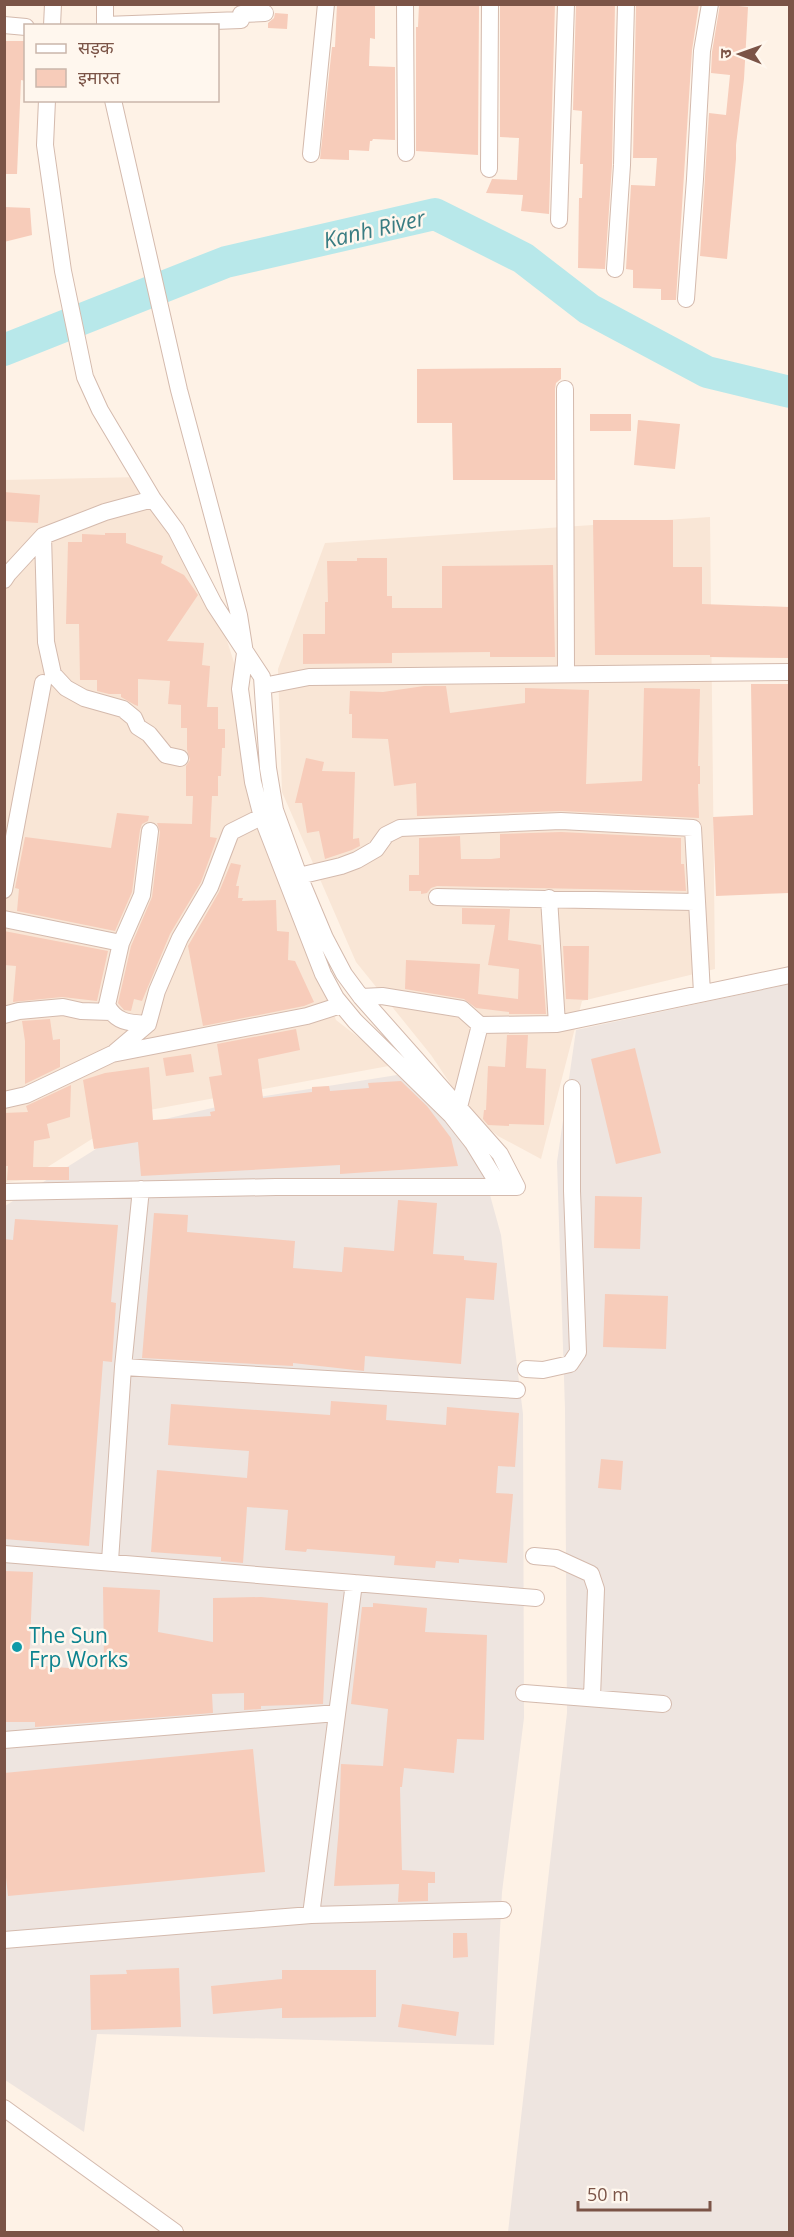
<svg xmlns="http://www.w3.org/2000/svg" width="794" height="2237" font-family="'Open Sans','Noto Sans Devanagari',sans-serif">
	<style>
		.residential { fill: #f9e6d6 }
		.industrial { fill: #eee5e0 }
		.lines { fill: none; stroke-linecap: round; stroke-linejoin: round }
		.river { stroke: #b8e8ea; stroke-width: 32 }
		.building { fill: #f7ccba }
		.minor-casing { stroke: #d4baad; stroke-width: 18 }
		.minor { stroke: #fff; stroke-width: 16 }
		.culture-dot { fill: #0f9aa8; stroke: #fff7ee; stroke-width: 2 }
		.labels { text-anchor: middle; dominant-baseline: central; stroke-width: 5; stroke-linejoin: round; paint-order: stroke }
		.culture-label { font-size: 21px; fill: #0d838f; stroke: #fff7ee; text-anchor: start }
		.water-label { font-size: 22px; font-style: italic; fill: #397c82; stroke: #fff7ee }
	</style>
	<rect width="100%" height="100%" fill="#fef2e6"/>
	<!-- residential -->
	<path class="residential" d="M140,477L209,584L245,697L265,840L336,1020L394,1065L133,1113L27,1180L5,1182L4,480Z
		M710,517L715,969L582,1001L541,1159L498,1136L470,1113L431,1055L356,962L282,792L278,669L325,543Z"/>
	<!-- industrial -->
	<path class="industrial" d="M789,984V2232H508L567,1713L565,1409L557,1162L576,1030Z
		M397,1075L418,1089L482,1166L501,1235L523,1414L524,1718L502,1892L494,2045L97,2034L84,2132L5,2080V1206L131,1127L259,1097Z"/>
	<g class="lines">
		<!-- river -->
		<path class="river" d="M4,350L226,262L435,214L523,258L589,309L707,372L790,392"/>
	</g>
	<!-- building -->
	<path class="building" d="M337,4H375V39L370,38L369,66L395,67V140L373,139L372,141H370L369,151L349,150V160L320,159L332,47H335Z
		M419,4L479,6L478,155L416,151V27H418Z
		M500,4H555L549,214L521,211L523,195L486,193L492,179L517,180L519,138L500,137Z
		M576,4H615L612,165L605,269L578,268L579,198H582L583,164H580L582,111L573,110Z
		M636,4H699L692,50L676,300H661V289L633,288V270L626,269L631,185L655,186L657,158H633Z
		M720,4L748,7L744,79L736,145V159L727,259L700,256L709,113L726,115L730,75L711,73L712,52Z
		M275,13L288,14L287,29L268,28V23L274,18Z
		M4,41H26V81L21,80L17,174H4Z
		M4,207L30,208L32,235L4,242Z
		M561,368V379L556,383L555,389V480H453L452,423H417V369Z
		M590,414H631V431H590Z
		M638,420L680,424L675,469L634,465Z
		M4,492L40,495L38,523L4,521Z
		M593,520H673V567H702V604L789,607V658L710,657V655H595Z
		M105,533H126V543L163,556L161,563L184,575L194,589L198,595L167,641L204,643L202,665L210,666L207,707H218V729H225V748H222L221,776H218V796H212L210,837L217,838L201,882L170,934L142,1001L134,999L131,1011L124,1010L118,1003L131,946L152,897L160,832L157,823L192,824L193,796H186V766L190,760L187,750V728H181V705L168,704L170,681L138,679V706L135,705L121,697V694H109L97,691V680H80L79,624H66L68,542H82V534L105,535Z
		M357,558H387V596H392V608H442V566L553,565L555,657H490V652L392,653V663L303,664V634H325V602H328L327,561H357Z
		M751,684H789V893L716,896L713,817L753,815Z
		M424,686H446L450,713L525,703V688L589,690L586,784L642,781L644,688L700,689L698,766H700V784H698L699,818L562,811L417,816L416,783L394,786L388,739L352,738V714H349L350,691L383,692Z
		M306,758L324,762L322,771L355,772L353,839L359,838L360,846L352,850L325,859L319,831L307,833L302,803H295Z
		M117,813L149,816L148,821L142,824L140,830L132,892L115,931L17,911L19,889L15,888L25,837L111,848Z
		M561,832L681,838V864H684L686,891L437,886L431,888L427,893L421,894V891H409V875H419V838L460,836L461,859H491L500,858V834Z
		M231,863L241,865L236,886H239L238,898H243L242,901L276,900L277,931L289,932L288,960L295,961L314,1002L304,1006L203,1026L188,946L219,892Z
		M462,908L510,909L508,940L541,945L546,1014H509V1012L476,1008L464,999L405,989L406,960L480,964L478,994L518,999L519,969L488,965L495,925L462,924Z
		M4,931L108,951L97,1001L62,997L13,1002L16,966L4,965Z
		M563,946H589L588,1000L566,999Z
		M50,1019L53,1040L60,1039V1067L25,1084V1041L22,1021Z
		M296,1029L300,1050L258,1059L263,1098L312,1092V1087L329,1086L330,1091L369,1088L368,1083L401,1081L427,1106L451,1138L458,1166L340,1174V1165L141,1176L138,1142L94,1149L83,1080L105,1073L149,1067L153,1120L211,1116L210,1112L215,1111L209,1077L222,1075L217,1044Z
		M507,1035H528L526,1068L546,1069L544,1125L509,1124V1126L488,1125L483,1119L484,1110H486L488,1066L505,1067Z
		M635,1048L661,1153L616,1164L591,1059Z
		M191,1054L194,1072L166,1076L163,1058Z
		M71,1085L70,1117L47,1124L50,1138L34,1141L33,1167H69V1180H7L8,1166H4V1113L28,1112L26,1106Z
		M595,1196L642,1197L640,1249L594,1248Z
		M398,1200L437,1203L433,1254L464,1256V1260L497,1263L494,1300L466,1298L461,1364L365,1356L364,1371L293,1363V1366L142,1358L154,1213L188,1215L187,1232L295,1241L293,1268L342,1272L344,1247L394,1251Z
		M15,1219L118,1225L111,1302L116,1303L112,1362L103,1361L89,1546L4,1539V1239L13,1240Z
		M605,1294L668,1296L666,1349L603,1347Z
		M331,1401L387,1405L386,1420L446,1425L447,1407L519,1413L515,1467L498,1466L496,1493L513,1494L507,1563L459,1559V1563L436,1561L435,1568L394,1565L395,1556L307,1549L306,1552L285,1550L288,1510L247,1507L243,1563L221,1561V1557L151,1552L157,1470L247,1478L249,1451L168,1445L171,1404L330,1415Z
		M601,1459L623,1461L621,1490L598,1488Z
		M4,1571L33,1572L29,1665L82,1669V1662L104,1664L103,1587L160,1590L158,1632L213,1642V1598L261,1597L328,1603L323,1704L261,1706V1709L244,1710V1693L212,1694L213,1713L35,1727V1722H4Z
		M373,1603L427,1608L425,1632L487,1635L484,1740L457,1739L454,1773L404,1768L402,1787H400L402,1870L435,1872V1883H428V1901L398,1902L399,1884L334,1886L339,1826L341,1764L383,1766L388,1709L351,1704L362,1607H373Z
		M253,1749L265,1872L8,1896L4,1859V1773Z
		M453,1933H467L468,1957L453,1958Z
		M179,1968L181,2027L91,2030L90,1975L127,1974L126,1970Z
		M282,1970H376V2017L282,2018V2008L213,2014L211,1986L282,1979Z
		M402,2004L459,2012L456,2036L398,2027Z"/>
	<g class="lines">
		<!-- minor casing -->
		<g class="minor-casing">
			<path id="minor" d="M405,4L406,153
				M4,25L26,27
				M105,25L241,20V14L265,13
				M52,26L53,4
				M105,26V4
				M113,100L179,390L239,615L245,653L240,689L253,782L262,817L323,974L336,998L355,1021L451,1115L473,1143L500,1187
				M311,154L326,4
				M489,169L490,4
				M559,220L566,4
				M615,269L622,165L626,4
				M686,299L695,179L702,51L710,4
				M565,389L566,673
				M43,536L46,642L53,674L66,688L84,698L123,709L134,718L138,727L149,734L166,755L180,758
				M4,580L8,574L43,536L105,512L153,499
				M263,686L309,677L790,672
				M299,876L341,866L357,860L376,849L386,835L400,828L561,821L693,828L702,993
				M4,890L43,683
				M437,897L695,902
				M549,898L557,1024
				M4,919L121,943
				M361,997L382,996L462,1009L480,1025L557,1024L790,975
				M4,1015L19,1011L63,1007L81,1011L111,1012
				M148,1024C130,1023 116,1023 107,1005L121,943L142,895L150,831
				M115,1052L148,1024L157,991L169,963L180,938L210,887L231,832L269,813
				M4,1100L26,1095L112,1054L307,1016L341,1005
				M459,1107L480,1025
				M4,1192L276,1187H517L500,1154L361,997L344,974L325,938L299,876L275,810L268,768L262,677L214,604L176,530L153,499L100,410L85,377L63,271L45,145L47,100
				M123,1367L517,1390
				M526,1369L543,1370L570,1364L578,1352L572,1191V1088
				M4,1554L536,1598
				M534,1556L556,1558L591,1574L596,1589L592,1697
				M110,1561L123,1367L141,1189
				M524,1693L663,1704
				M4,1740L337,1713
				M311,1915L354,1583
				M4,1940L311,1915L503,1910
				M4,2108L175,2232"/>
		</g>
		<!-- minor -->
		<use href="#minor" class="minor"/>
	</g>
	<!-- markers -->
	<circle class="culture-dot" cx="17" cy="1647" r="6"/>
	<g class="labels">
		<!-- culture labels -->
		<g class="culture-label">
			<text x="29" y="1635">The Sun<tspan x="29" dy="24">Frp Works</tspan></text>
		</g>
		<!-- water labels -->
		<g class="water-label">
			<text transform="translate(374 228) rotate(-13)">Kanh River</text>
		</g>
	</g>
	<!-- border -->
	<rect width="794" height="2237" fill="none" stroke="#7b5447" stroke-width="12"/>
	<!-- legend -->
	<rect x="24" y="24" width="195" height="78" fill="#fff7ee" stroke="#cab6ab" stroke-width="1.5"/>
	<rect x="36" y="44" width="30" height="9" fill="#ffffff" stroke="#cab6ab" stroke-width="1.5"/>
	<text x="78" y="54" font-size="18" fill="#7b5447">सड़क</text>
	<rect x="36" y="69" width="30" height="18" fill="#f7ccba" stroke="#cab6ab" stroke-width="1.5"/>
	<text x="78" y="84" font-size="18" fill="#7b5447">इमारत</text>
	<!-- north arrow -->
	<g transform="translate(740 54) rotate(271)" stroke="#fff7ee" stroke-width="4.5" paint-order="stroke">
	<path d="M0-4.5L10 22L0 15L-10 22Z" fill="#7b5447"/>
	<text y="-9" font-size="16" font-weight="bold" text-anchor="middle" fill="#7b5447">उ</text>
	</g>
	<!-- scale -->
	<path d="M578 2201v9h132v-9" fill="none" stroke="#7b5447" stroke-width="3"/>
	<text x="587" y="2201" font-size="18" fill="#7b5447" stroke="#fff7ee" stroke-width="4.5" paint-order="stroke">50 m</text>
</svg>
